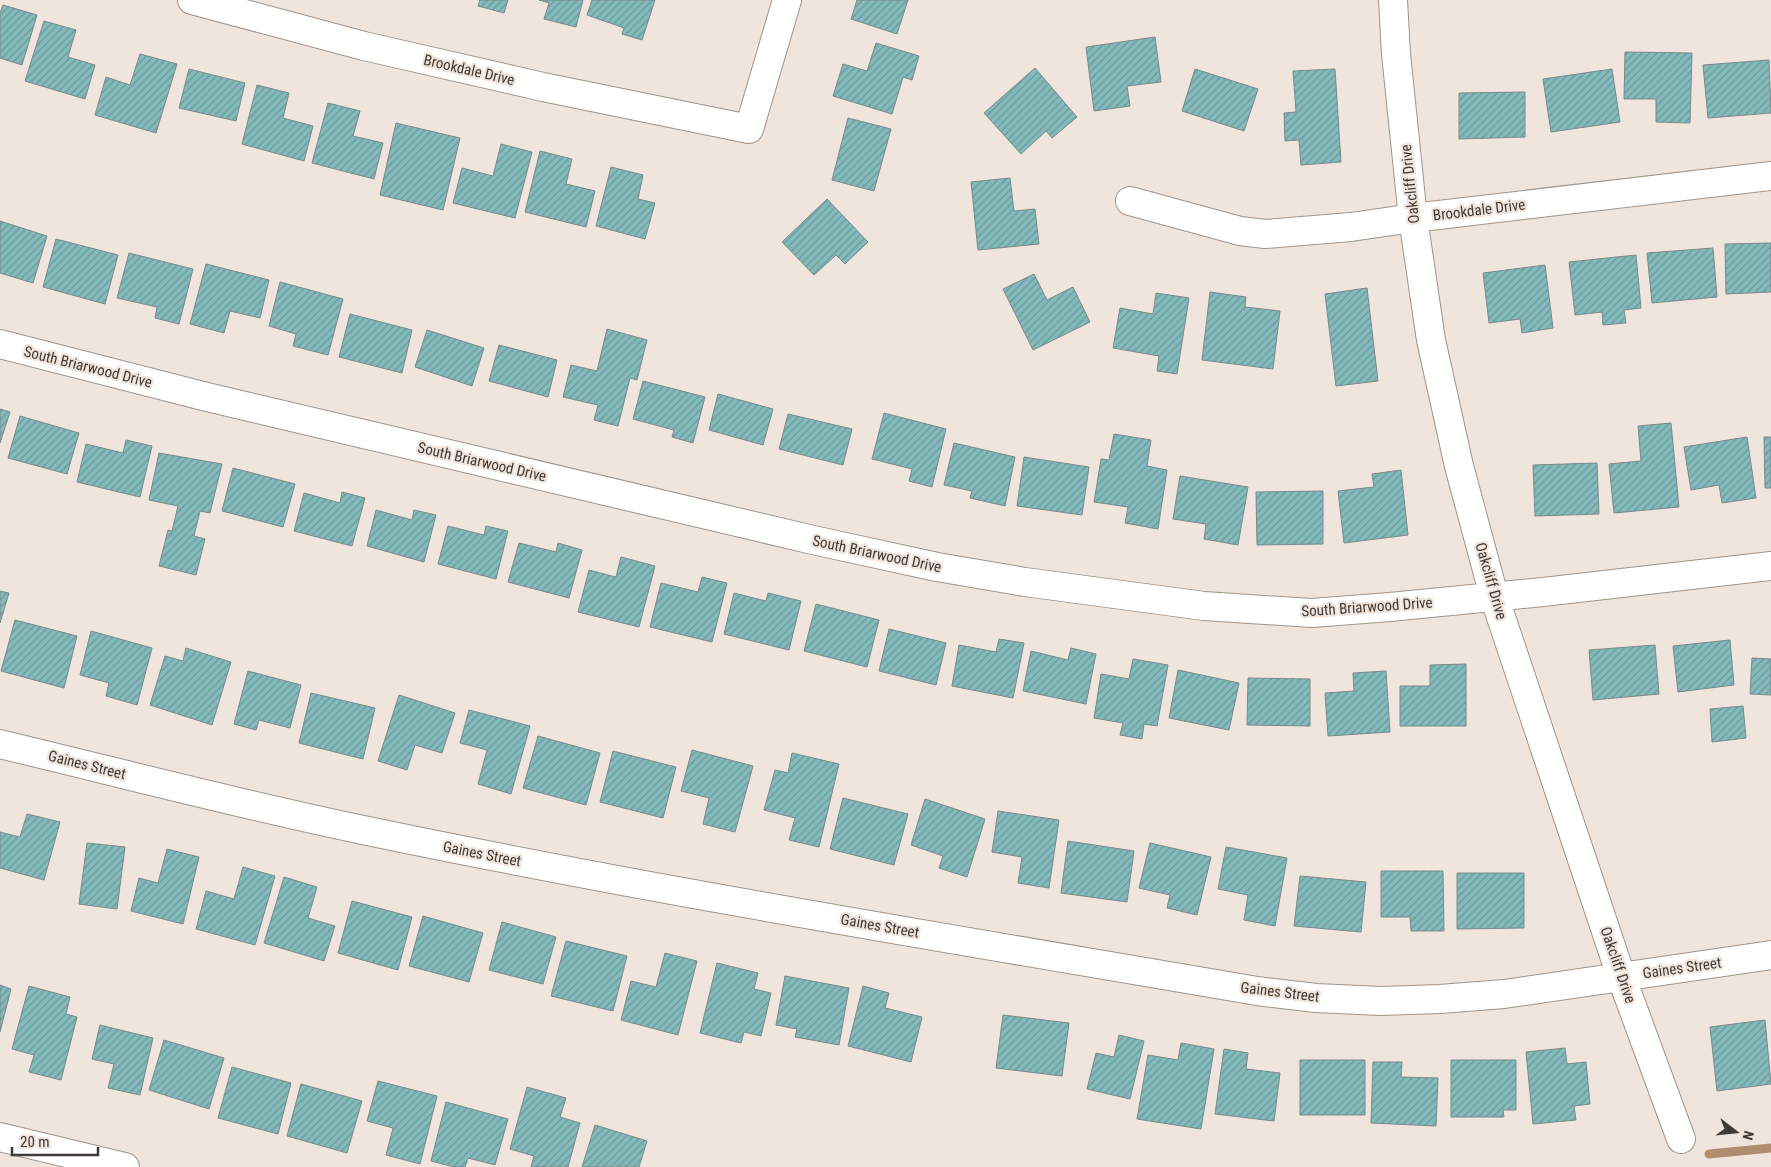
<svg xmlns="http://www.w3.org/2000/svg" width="1771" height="1167" font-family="'Roboto Condensed',sans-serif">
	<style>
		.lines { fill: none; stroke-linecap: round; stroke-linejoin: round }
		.stream { stroke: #af8e70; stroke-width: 9 }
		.building { fill: url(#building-hatch); stroke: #7a898a }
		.street-casing { stroke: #9e948b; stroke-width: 30 }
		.street { stroke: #fff; stroke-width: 28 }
		.labels { text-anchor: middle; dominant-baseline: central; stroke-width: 4.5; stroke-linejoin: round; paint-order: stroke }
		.street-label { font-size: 15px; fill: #3e3a36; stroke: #f0e5dc }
	</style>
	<defs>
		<pattern id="building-hatch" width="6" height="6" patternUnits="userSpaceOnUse" patternTransform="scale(1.25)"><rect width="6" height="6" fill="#83babc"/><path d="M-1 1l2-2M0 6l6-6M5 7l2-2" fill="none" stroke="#6d989a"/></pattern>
	</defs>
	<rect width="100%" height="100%" fill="#f0e5dc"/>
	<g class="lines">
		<!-- stream -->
		<path class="stream" d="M1709,1154L1771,1148"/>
	</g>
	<!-- building -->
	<path class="building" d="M480,0H508L504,13L478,6Z
		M539,0H583L576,27L544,19L549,3Z
		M592,0H655L642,40L622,34L624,28L587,15Z
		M857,0H908L897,34L851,19Z
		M3,5L37,15L22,65L0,58V13Z
		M44,21L76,30L68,57L95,65L85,99L25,81Z
		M1155,37L1161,82L1127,86L1130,106L1094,111L1086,47Z
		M876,43L919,56L912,80L903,77L892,114L833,96L843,64L867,71Z
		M1625,52L1692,53L1690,123L1656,122V99H1624Z
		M140,54L177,64L156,133L95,115L106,77L130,85Z
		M1769,60L1771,113L1708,118L1703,65Z
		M1035,68L1077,117L1052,138L1046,131L1021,154L984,113Z
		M189,69L245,83L236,121L179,108Z
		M1195,69L1258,89L1244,131L1182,111Z
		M1335,69L1341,162L1301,165L1299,140L1285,141L1284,113L1296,112L1293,71Z
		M1612,69L1620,122L1551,132L1543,79Z
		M257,85L289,93L283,118L313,126L304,161L242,144Z
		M1525,92V137L1459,139V93Z
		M328,103L360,111L353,136L383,143L374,179L312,163Z
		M848,118L891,129L874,191L832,180Z
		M396,123L460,138L443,210L380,195Z
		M501,144L532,152L515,218L453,203L462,168L493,176Z
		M540,151L572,159L566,184L595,191L586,227L525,212Z
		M611,167L643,175L638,199L655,203L645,239L596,226Z
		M1010,178L1014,211L1035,209L1039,244L978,250L971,182Z
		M827,199L868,242L845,264L836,255L814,275L782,242Z
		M0,221L47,236L33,283L0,273Z
		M56,239L118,255L105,304L43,287Z
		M1771,243V292L1726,294L1725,244Z
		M1713,248L1717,297L1652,303L1647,253Z
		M129,253L193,269L179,324L155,318L157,307L117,298Z
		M1636,255L1641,308L1624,310L1626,323L1603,325L1602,312L1575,315L1569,262Z
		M206,264L269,280L260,318L230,311L224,333L190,324Z
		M1545,265L1553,328L1522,333L1520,319L1489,323L1483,273Z
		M1034,274L1047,300L1073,287L1090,322L1033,350L1003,289Z
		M280,282L343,299L328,355L293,346L296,334L269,326Z
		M1367,288L1378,381L1336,386L1325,294Z
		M1210,292L1246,297L1245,307L1280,311L1273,369L1202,360Z
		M1156,293L1189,298L1177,374L1157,371L1159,356L1113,348L1120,308L1153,314Z
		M350,314L412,330L402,373L339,357Z
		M607,329L647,340L637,380L630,378L618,426L594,420L598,405L563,397L571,365L597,371Z
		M427,330L484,348L472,386L415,367Z
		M499,345L557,360L548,397L489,381Z
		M643,381L705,397L693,443L672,437L674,430L633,419Z
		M718,394L773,409L763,445L709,430Z
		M0,409L10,412L0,443Z
		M884,413L946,429L932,487L909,481L912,469L872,459Z
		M788,414L852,429L843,465L779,449Z
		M20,416L79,433L67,474L8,458Z
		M1671,423L1679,507L1614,513L1609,464L1641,461L1638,426Z
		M1114,434L1151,440L1147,466L1167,470L1158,529L1125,523L1128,507L1094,502L1101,459L1109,460Z
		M1747,437L1756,498L1722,503L1719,485L1691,490L1684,447Z
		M1764,437H1771V488H1765Z
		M126,440L152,446L140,497L77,482L86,444L123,453Z
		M954,443L1015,457L1005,506L970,498L972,491L944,485Z
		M159,453L222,464L210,513L200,511L194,536L205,539L196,575L159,566L168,530L172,531L178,506L149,500Z
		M1024,457L1089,467L1082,515L1017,506Z
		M1597,463L1599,514L1535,516L1533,465Z
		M233,468L295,484L283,527L222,511Z
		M1401,470L1408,535L1344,543L1338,491L1374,487L1372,474Z
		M1180,476L1248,487L1238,545L1204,539L1206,524L1173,519Z
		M1323,491V544L1257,545L1256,492Z
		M342,492L365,498L352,546L294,531L304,493L340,503Z
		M376,510L412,520L414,510L436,515L424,562L367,546Z
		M448,526L484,535L486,526L508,531L496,579L438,564Z
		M519,543L556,552L558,543L582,550L569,598L508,582Z
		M621,557L655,566L639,627L578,612L589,570L616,577Z
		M702,577L727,583L712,642L650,627L661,583L698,592Z
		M0,591L9,593L0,623Z
		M734,593L766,601L768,593L801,601L789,650L724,634Z
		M816,604L879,620L867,667L804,651Z
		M15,620L77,636L64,688L1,671Z
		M889,629L946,643L936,685L879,671Z
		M91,631L152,648L137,705L106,696L109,683L80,675Z
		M999,639L1024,643L1013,698L952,686L959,645L996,652Z
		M1730,640L1734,685L1678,692L1673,646Z
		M1655,645L1659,694L1593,700L1589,650Z
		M186,648L231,662L212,725L150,705L165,656L183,661Z
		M1071,648L1096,654L1086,704L1023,691L1031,651L1068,660Z
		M1752,658L1771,659V695L1750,694Z
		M1133,659L1168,665L1157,726L1144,724L1142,739L1120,735L1123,723L1094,718L1101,674L1129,679Z
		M1466,664V726H1400V686H1430V665Z
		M1178,670L1239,683L1229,730L1169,718Z
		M248,671L301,685L290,728L259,720L256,730L234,724Z
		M1386,671L1390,732L1328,736L1325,693L1354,691L1353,673Z
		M1248,678L1310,679V726L1247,725Z
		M311,693L375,708L363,759L299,743Z
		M399,695L455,713L442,753L415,745L407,770L378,761Z
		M1743,706L1746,738L1712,742L1710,709Z
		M469,710L530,726L511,794L478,784L487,750L460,743Z
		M538,736L600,753L586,805L523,788Z
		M692,750L753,766L735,832L703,824L709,798L681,791Z
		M613,751L676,767L663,818L600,802Z
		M792,753L839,764L819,847L789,840L795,818L764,810L775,770L788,773Z
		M843,798L908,814L894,865L830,849Z
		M925,799L985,819L967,877L939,868L943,856L911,845Z
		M998,811L1059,820L1049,888L1018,883L1022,857L992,852Z
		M27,814L60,822L44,880L0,868V832L20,837Z
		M1068,841L1134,851L1127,902L1061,893Z
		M87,843L125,847L117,909L79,904Z
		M1150,843L1211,857L1197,915L1167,908L1170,895L1139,888Z
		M1226,847L1287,858L1275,926L1244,920L1248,895L1218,889Z
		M167,849L199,857L183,924L131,911L139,878L158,883Z
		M243,867L275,876L255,945L196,929L206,891L234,899Z
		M1381,871H1443L1444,931H1411L1410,917H1381Z
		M1457,873H1524V928L1457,929Z
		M1300,876L1366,882L1361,932L1294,926Z
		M284,877L317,887L308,918L335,926L324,961L264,943Z
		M352,901L412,917L398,970L338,953Z
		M423,916L483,933L469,982L409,966Z
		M502,922L556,937L543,984L489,970Z
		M566,941L627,956L613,1011L551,996Z
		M665,953L697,961L678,1035L621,1020L631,981L656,987Z
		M717,963L758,973L754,989L771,993L761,1036L744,1032L741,1043L700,1033Z
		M785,976L849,988L839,1045L795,1037L797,1029L776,1025Z
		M0,985L11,989L0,1032Z
		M29,986L70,997L66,1014L77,1017L61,1080L29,1072L34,1055L12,1049Z
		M863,986L889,993L885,1008L922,1017L911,1062L848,1046Z
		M1003,1015L1069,1023L1062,1076L996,1068Z
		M1765,1020L1771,1084L1717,1091L1710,1027Z
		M100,1025L153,1038L140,1095L108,1088L114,1064L92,1059Z
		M1119,1035L1144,1041L1130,1099L1087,1089L1096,1053L1114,1057Z
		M164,1040L224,1058L209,1109L149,1090Z
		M1181,1043L1214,1049L1201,1129L1137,1119L1148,1055L1178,1060Z
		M1565,1048L1567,1064L1586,1062L1590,1104L1574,1106L1576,1120L1533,1124L1526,1052Z
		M1224,1049L1248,1053L1246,1069L1280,1073L1274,1121L1215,1114Z
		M1300,1060H1365V1115H1300Z
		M1451,1060H1516V1110H1503L1504,1117H1451Z
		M1373,1062H1402L1401,1077L1438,1078L1436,1126L1371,1123Z
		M232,1067L291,1083L278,1134L218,1118Z
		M378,1081L437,1096L420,1164L386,1155L393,1128L367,1121Z
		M301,1084L362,1101L347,1153L287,1136Z
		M527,1087L566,1098L560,1117L580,1123L568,1167H531L534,1156L510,1149Z
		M446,1102L508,1119L495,1165L468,1158L465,1167H454L431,1161Z
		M595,1125L647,1141L639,1167H582Z"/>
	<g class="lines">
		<!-- street casing -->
		<g class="street-casing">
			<path id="street" d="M192,0L364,46L543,87L749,129L787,0
				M1393,0L1396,54L1413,218L1431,340L1459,466L1494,596L1621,976L1681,1139
				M1130,201L1240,231L1265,234L1351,227L1413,218L1771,176
				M0,344L207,397L813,540L937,567L1025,582L1204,606L1312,613L1390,607L1543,592L1771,566
				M0,744C121,773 242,805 363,830C660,892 959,940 1257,991L1316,998L1381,1001L1440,999L1504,994L1771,955
				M0,1137L125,1167"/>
		</g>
		<!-- street -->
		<use href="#street" class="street"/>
	</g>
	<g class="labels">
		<!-- street labels -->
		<g class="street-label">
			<text transform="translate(469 70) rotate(13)">Brookdale Drive</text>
			<text transform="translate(1410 184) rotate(-96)">Oakcliff Drive</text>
			<text transform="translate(1479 210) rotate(-7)">Brookdale Drive</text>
			<text transform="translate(88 367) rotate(14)">South Briarwood Drive</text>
			<text transform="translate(482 462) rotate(13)">South Briarwood Drive</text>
			<text transform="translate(877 554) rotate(12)">South Briarwood Drive</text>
			<text transform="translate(1491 581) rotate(74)">Oakcliff Drive</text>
			<text transform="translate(1367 607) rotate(-4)">South Briarwood Drive</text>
			<text transform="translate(87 765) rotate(14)">Gaines Street</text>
			<text transform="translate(482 854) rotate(11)">Gaines Street</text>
			<text transform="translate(880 926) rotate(10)">Gaines Street</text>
			<text transform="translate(1618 965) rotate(71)">Oakcliff Drive</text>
			<text transform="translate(1682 968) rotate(-8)">Gaines Street</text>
			<text transform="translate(1280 992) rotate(7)">Gaines Street</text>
		</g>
	</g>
	<!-- north arrow -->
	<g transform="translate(1736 1132) rotate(106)" stroke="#f0e5dc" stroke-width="4" paint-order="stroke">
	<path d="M0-4L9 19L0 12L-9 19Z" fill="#3e3a36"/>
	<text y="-8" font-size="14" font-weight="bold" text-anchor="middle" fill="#3e3a36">N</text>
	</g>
	<!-- scale -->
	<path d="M12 1147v8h86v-8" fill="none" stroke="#3e3a36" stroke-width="2.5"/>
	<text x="20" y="1147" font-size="15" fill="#3e3a36" stroke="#f0e5dc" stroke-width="4" paint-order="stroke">20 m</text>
</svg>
